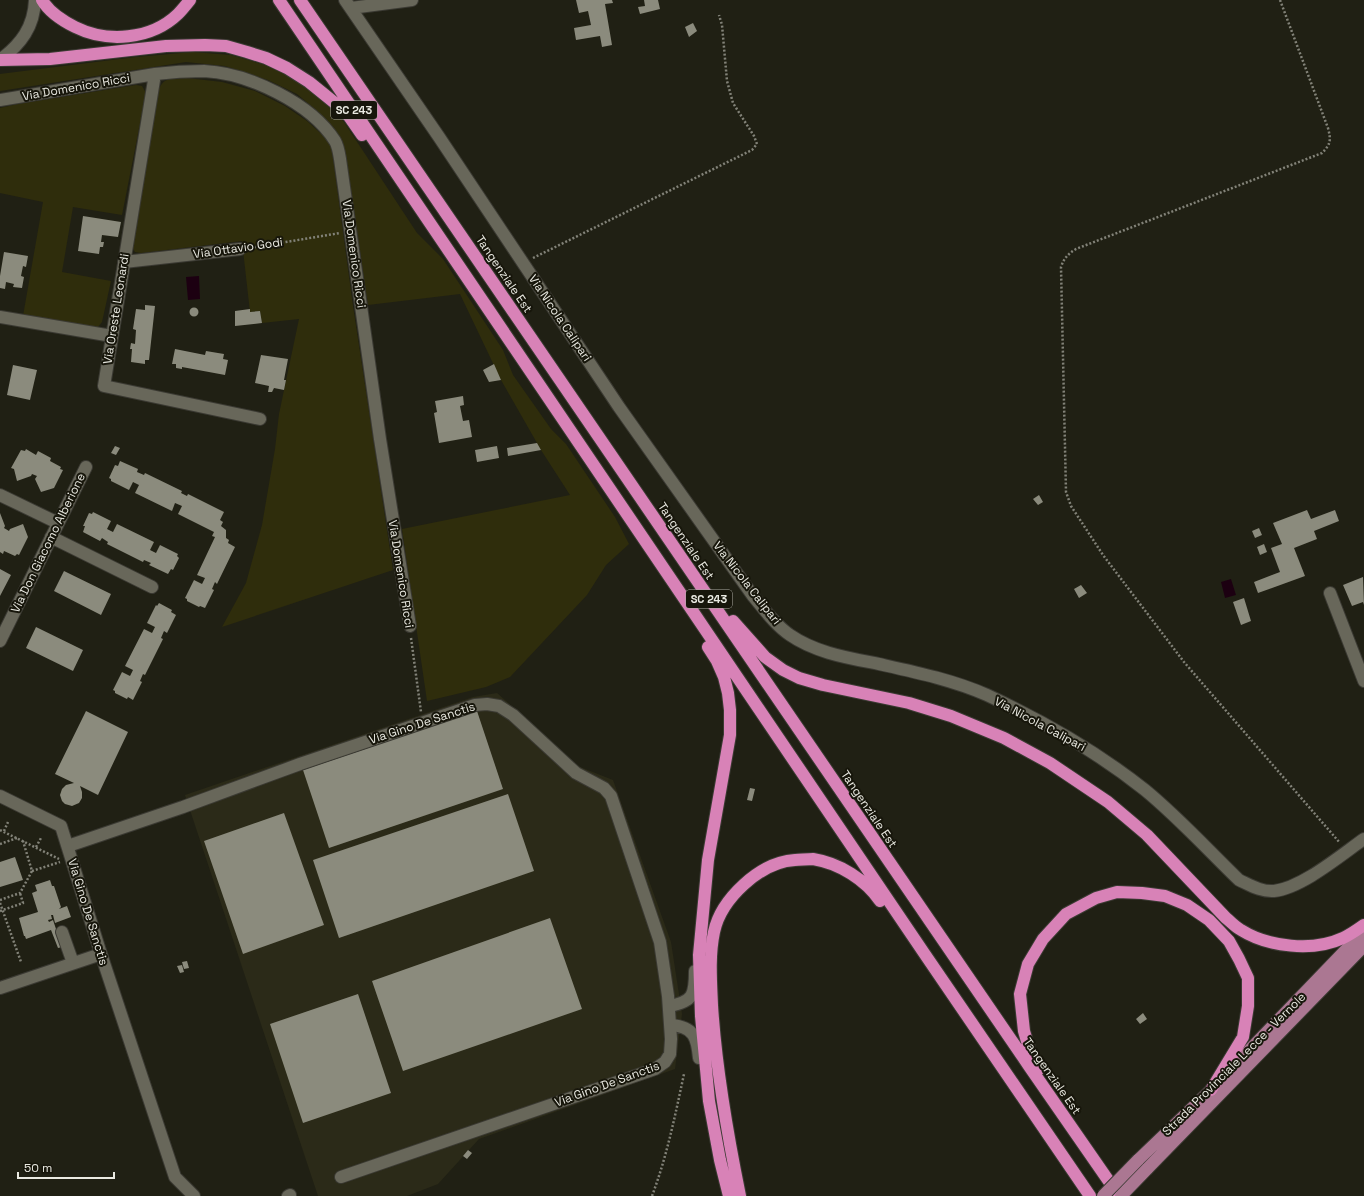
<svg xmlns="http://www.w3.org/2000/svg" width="1364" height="1196" font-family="'Space Grotesk',sans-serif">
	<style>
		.built { fill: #2b2a18 }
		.green { fill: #2f2d0c }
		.water { fill: #1c0011 }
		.building { fill: #8b8b7d }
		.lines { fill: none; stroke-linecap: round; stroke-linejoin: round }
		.minor-casing { stroke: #3b3a33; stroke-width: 14 }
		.major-casing { stroke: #3b3a33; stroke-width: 14 }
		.highway-casing { stroke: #3b3a33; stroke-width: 14 }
		.path { stroke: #828278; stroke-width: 2.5; stroke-dasharray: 2 2; stroke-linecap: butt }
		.minor { stroke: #68675a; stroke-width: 12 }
		.major { stroke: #ab7792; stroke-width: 12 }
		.highway { stroke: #d882b7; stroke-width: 12 }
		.major-bridge-casing { stroke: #3b3a33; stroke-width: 14; stroke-linecap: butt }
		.major-bridge { stroke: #ab7792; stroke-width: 12 }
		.labels { text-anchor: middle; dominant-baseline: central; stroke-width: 4; stroke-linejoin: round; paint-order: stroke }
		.shield { fill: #17160b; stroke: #abaaa2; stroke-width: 1 }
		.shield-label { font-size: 11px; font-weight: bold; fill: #eaeae2 }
		.street-label { font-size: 12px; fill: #eaeae2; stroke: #17160b }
	</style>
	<rect width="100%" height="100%" fill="#202014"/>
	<!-- built -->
	<path class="built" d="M497,693L534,726L575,765L613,780L671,942L682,1014L675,1069L479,1139L438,1184L407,1196H318L185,795L473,697Z"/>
	<!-- green -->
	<path class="green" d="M193,52L231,55L269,66L299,80L326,102L344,122L417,233L443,259L503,350L513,375L551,429L566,444L615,517L629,544L606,565L587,595L510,677L486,687L427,701L402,529L570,495L541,450L501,380L460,294L368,305L348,170L341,142L334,130L316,110L297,94L268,80L225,66L186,62L0,91V74L136,57Z
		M187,78L222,82L255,91L285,106L307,121L328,140L332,151L353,306L393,570L222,627L246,583L262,525L275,449L279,414L299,319L262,323L260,311L250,312L242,241L141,253L135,252L132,247L156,96C163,76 168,79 187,78Z
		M136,85L142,86L146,93L122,215L73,207L62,272L111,281L102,322L98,327L89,328L23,316L43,202L0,193V108L18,104Z"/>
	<!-- water -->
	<path class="water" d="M199,276L200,299L188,300L186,277Z
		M1231,579L1236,595L1225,598L1221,582Z"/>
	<!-- building -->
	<path class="building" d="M576,0H612L613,3L605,4L612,45L602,47L600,36L576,40L574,28L591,25L588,11L579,13Z
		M644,0H658L660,9L640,14L638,7L645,6Z
		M693,23L697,31L689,37L685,27Z
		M83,216L121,222L118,237L102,235L101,242H104L103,247H100L99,254L78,251Z
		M4,252L28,256L26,267L23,266L21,276L24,277L22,288L13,287L14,284L6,282L5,289L0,288V276Z
		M145,305L155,306L149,360H145V364L131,362L132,349H130L131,343L135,344L136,330L133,329L136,309L145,310Z
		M189.5 312a4.5 4.5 0 1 1 9 0a4.5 4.5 0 1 1-9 0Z
		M250,309V312L260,311L262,323L235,326V311Z
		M175,349L205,355L206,351L224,354L223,359L228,360L225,375L182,367V369L176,368V364H172Z
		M261,355L288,359L284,380H286L284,390L274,388L272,392H268L269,386L255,383Z
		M494,364L501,380L489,382L483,370Z
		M13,365L37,370L30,400L7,395Z
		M463,396L464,405L460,406L463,421L469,420L472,437L439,443L434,413L437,412L435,401Z
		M537,443L541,450L508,456L507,448Z
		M115,446L120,448L116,455L111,453Z
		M497,446L499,458L477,462L475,450Z
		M26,449L36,455L38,451L51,458L50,461L61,467L60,469L63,470L54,488L41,492L35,479L37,476L32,474L31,476L17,481L14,469L11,468L21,450L25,451Z
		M120,461L138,469L137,472L144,475L145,473L182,491L181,493L187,496L188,494L224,512L220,520L223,522L221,526L226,530V538L229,540L228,543L235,547L217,584L215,582L212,589L214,590L205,608L200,606L199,607L187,601V599L185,598L194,580L202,584L205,578L197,575L215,537L212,536L214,532L178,514L182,506L175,503L172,511L135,493L139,485L133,482L129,490L111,481V479L109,478L115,465L118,466Z
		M1039,495L1043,502L1038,505L1033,499Z
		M1307,510L1311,519L1335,510L1339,521L1314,531L1317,539L1294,548L1305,576L1258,593L1254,582L1280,572L1271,548L1282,544L1273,523Z
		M93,512L111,521L107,529L113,532L117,524L154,542L150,550L156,553L160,545L178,554L177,556L179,558L173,570L171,569L168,574L149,565L151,563L144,560L143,562L107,544L108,542L102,538L100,541L83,532L85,526H83L89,513L92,514Z
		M0,513L5,526L4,528L9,531L10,529L23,524L28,537L19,555L17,554L15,556L4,551L3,554L0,552Z
		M1259,528L1262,535L1255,538L1252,531Z
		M1264,544L1267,552L1260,555L1257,547Z
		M0,569L11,575L0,596Z
		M64,571L111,594L101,615L54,591Z
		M1363,577L1364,605L1363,602L1352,606L1343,585Z
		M1081,585L1087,593L1079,598L1074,589Z
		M1244,598L1251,621L1241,625L1233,602Z
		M159,603L172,610L171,612L176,615L167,633L164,631L161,638L163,639L145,675L143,674L140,681L142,682L133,700L128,697L127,699L115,693V691L113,690L122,672L130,676L133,670L125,666L144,629L152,633L155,627L147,623L156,605L157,606Z
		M36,627L83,650L73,671L26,648Z
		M86,711L128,732L98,795L80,786L82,792V798L79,803L72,806L65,804L62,801L60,795L62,789L66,785L74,783L55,774Z
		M477,711L503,789L329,848L303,770Z
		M750,788L755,789L752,801L747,800Z
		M508,794L534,871L339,938L313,860Z
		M284,813L324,925L243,954L204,841Z
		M15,857L23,880L0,887V862Z
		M50,880L52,886H54L61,907L59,909L67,906L71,917L55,923L53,915H51L52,919L48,920L49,922L53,920L62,947L58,948L51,930L26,939L25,936H24L19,918L38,912L32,893L37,891L35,885Z
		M550,918L582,1009L403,1071L372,981Z
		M187,961L189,968L184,969L182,962Z
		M182,965L184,972L180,973L177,966Z
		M358,994L391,1093L303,1123L270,1024Z
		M1143,1013L1147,1019L1140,1024L1136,1019Z
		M468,1150L472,1153L467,1159L463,1156Z"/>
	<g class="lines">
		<!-- minor casing -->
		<g class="minor-casing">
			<path id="minor" d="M345,0L439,137L619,407L753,596C764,609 775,625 790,635C816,653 849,658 879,664C915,672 953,680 987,695C1043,721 1096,751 1145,790C1178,817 1208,850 1239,880C1250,885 1261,892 1274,891C1302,888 1341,855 1364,839
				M351,8L412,0
				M0,60C21,44 34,27 35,0
				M155,74L104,386L260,419
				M0,100L155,74C171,72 188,71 204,71C248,73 311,103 335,141C338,146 339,153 340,159L380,439L410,626
				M124,262L240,249
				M0,317L112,336
				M0,495L58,523
				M51,537L152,587
				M1330,593L1364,681
				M0,641L86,467
				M0,796L61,826L101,954L175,1177L194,1196
				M68,846L183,807L300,764L475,705L487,704L499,706L513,715L576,773L604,788L611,796L660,942L668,996L671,1039L670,1054L665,1062L655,1069L341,1177
				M62,932L73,963
				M0,988L101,954
				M669,1006C693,1002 695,995 695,971
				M671,1025C694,1027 697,1037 699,1058
				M288,1196L290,1195"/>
		</g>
		<!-- major casing -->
		<g class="major-casing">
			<path id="major" d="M1138,1160L1211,1090L1364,931
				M1147,1169L1364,946"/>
		</g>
		<!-- highway casing -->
		<g class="highway-casing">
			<path id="highway" d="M42,0C49,12 63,21 75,27C107,43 151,40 178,14C182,10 186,5 190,0
				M279,0L924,953L1090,1196
				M300,0L1029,1066L1117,1193
				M0,60L50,59L166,46L205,45L226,46L247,52L266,58L287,68L309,82L346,112L362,135
				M733,621L765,657L783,670L799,678L823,685L909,703L951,716L1004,738L1050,763L1108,802L1147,835L1226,918C1231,922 1235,927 1241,930C1268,947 1313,952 1343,938C1350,935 1357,930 1364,925
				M708,647L717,661L724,677L728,693L730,710V735L708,860L699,955L701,1016L709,1101L720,1160L729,1196
				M1039,1069L1031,1055L1024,1031L1020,994L1028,964L1043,939L1066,914L1096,898L1117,892L1142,893L1165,896L1187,905L1209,920L1229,941L1239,959L1248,978V1006L1243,1037L1211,1090
				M740,1196C727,1132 716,1070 712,1005C711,981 709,956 714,932C721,899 760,862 795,860C800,860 807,859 813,859C839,863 866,880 880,901"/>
		</g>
		<!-- path -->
		<path class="path" d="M1280,0L1328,128C1331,140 1331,144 1322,153L1076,249C1068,254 1064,258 1061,267L1066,492L1071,506L1103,555L1184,662L1340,843
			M250,248L340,233
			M533,258L752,150L757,144L754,136L733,103L727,81L722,25L719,15
			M411,638L421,712
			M0,830L59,859
			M4,831L8,822
			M0,844L17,838
			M36,847L41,838
			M32,871L60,862
			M0,900L20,893L32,871L23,841
			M0,903L21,962
			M0,911L23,903L20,893
			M652,1196C667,1156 675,1116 684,1074"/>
		<!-- minor -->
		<use href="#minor" class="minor"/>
		<!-- major -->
		<use href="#major" class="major"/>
		<!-- highway -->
		<use href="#highway" class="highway"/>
		<!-- major-bridge casing -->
		<g class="major-bridge-casing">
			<path id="major-bridge" d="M1103,1196L1138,1160
				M1121,1196L1147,1169"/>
		</g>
		<!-- major-bridge -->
		<use href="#major-bridge" class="major-bridge"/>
	</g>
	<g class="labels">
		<!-- shield labels -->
		<g class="shield">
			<rect x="331" y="101" width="46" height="18" rx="3"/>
			<rect x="686" y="590" width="46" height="18" rx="3"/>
		</g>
		<g class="shield-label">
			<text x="354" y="110">SC 243</text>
			<text x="709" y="599">SC 243</text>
		</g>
		<!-- street labels -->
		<g class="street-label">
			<text transform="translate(76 87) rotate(-10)">Via Domenico Ricci</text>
			<text transform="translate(238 248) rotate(-8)">Via Ottavio Godi</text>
			<text transform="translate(354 254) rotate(82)">Via Domenico Ricci</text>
			<text transform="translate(504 274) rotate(56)">Tangenziale Est</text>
			<text transform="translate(116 309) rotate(-81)">Via Oreste Leonardi</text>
			<text transform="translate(560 318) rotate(56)">Via Nicola Calipari</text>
			<text transform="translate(686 541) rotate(56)">Tangenziale Est</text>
			<text transform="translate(48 543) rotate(-64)">Via Don Giacomo Alberione</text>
			<text transform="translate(401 574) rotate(81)">Via Domenico Ricci</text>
			<text transform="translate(747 583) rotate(52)">Via Nicola Calipari</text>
			<text transform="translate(422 723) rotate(-18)">Via Gino De Sanctis</text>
			<text transform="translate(1040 724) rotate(28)">Via Nicola Calipari</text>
			<text transform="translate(869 809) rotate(56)">Tangenziale Est</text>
			<text transform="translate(88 912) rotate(73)">Via Gino De Sanctis</text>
			<text transform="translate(1234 1064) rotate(-45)">Strada Provinciale Lecce - Vernole</text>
			<text transform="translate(1052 1076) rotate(55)">Tangenziale Est</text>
			<text transform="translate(607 1084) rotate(-20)">Via Gino De Sanctis</text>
		</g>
	</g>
	<!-- scale -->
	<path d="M18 1172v6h96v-6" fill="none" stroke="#eaeae2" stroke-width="2"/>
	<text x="24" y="1172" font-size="12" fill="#eaeae2" stroke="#17160b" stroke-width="3" paint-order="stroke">50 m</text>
</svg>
